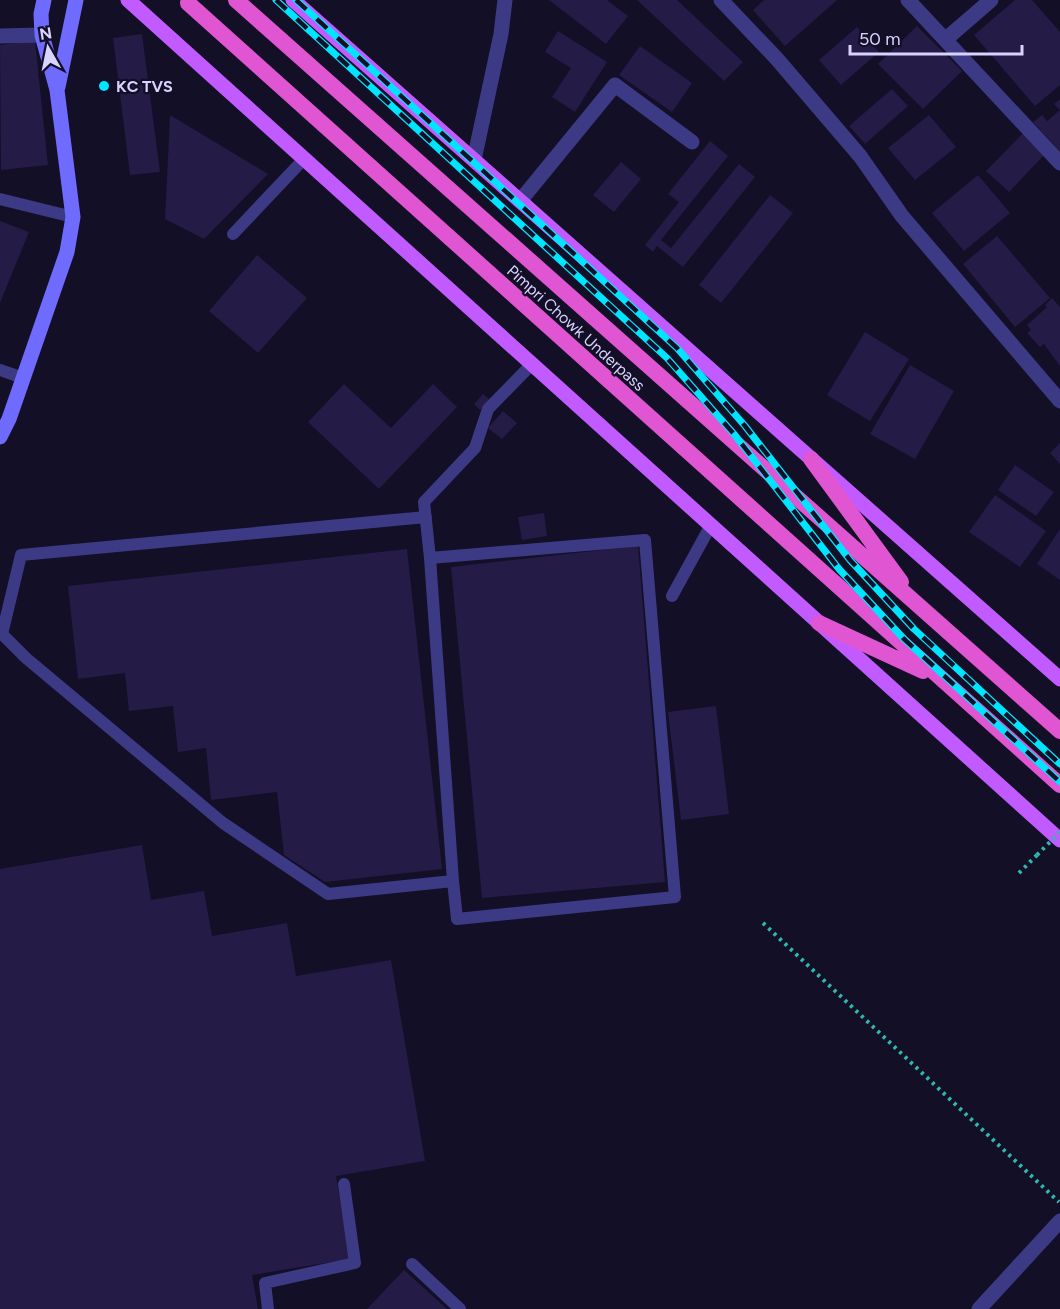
<svg xmlns="http://www.w3.org/2000/svg" width="1060" height="1309" font-family="Figtree,sans-serif">
	<style>
		.building { fill: #241b47 }
		.lines { fill: none; stroke-linecap: round; stroke-linejoin: round }
		.path { stroke: #2fb8b0; stroke-width: 4; stroke-dasharray: 3 4.5; stroke-linecap: butt }
		.service { stroke: #3d3a85; stroke-width: 12 }
		.minor { stroke: #3d3a85; stroke-width: 15 }
		.secondary { stroke: #6f6bff; stroke-width: 15 }
		.primary { stroke: #c25bff; stroke-width: 15 }
		.trunk { stroke: #e055d1; stroke-width: 16 }
		.rail-casing { stroke: #00e5ff; stroke-width: 7 }
		.rail { stroke: #130f26; stroke-width: 4.5; stroke-dasharray: 14; stroke-linecap: butt }
		.path-bridge { stroke: #2fb8b0; stroke-width: 4; stroke-dasharray: 3 4.5; stroke-linecap: butt }
		.poi-dot { fill: #00e5ff; stroke: #130f26; stroke-width: 2 }
		.labels { text-anchor: middle; dominant-baseline: central; stroke-width: 4.5; stroke-linejoin: round; paint-order: stroke }
		.poi-label { font-size: 16px; font-weight: bold; fill: #d9d4ff; stroke: #130f26; text-anchor: start }
		.street-label { font-size: 16px; fill: #d9d4ff; stroke: #130f26 }
	</style>
	<rect width="100%" height="100%" fill="#130f26"/>
	<!-- building -->
	<path class="building" d="M549,0H607L628,16L606,44Z
		M637,0H677L743,62L724,81Z
		M764,0H837L785,46L753,10Z
		M1015,0H1032L1060,32V85L1035,106L974,35Z
		M917,26L962,71L923,109L878,64Z
		M857,27L879,52L841,85L819,60Z
		M558,31L607,62L575,112L552,97L571,68L545,52Z
		M142,34L160,172L130,175L113,38Z
		M35,41L48,165L1,170L0,45Z
		M640,46L692,83L672,112L619,75Z
		M892,89L908,106L865,144L849,126Z
		M1060,99V152L1033,122L1042,115L1047,121L1060,110L1054,104Z
		M170,115L268,174L204,239L165,219Z
		M929,115L956,147L915,180L888,148Z
		M1023,133L1045,154L1009,192L986,171Z
		M710,141L728,156L661,240L671,248L739,164L755,177L683,267L657,246L653,252L645,245L679,202L668,194Z
		M621,162L641,179L614,212L593,195Z
		M978,175L1010,213L964,251L932,213Z
		M770,195L793,213L721,303L699,285Z
		M0,221L29,232L0,303Z
		M997,236L1050,298L1015,327L963,264Z
		M257,255L307,298L258,353L209,311Z
		M1052,298L1060,307V366L1044,344L1040,347L1027,333L1031,330L1027,325L1047,307L1045,305Z
		M865,332L909,359L870,421L827,395Z
		M910,365L954,391L915,459L870,434Z
		M344,384L391,428L433,384L457,407L379,489L308,422Z
		M483,394L490,400L480,410L474,404Z
		M503,411L517,423L502,439L488,428Z
		M1060,443V464L1050,453Z
		M1015,465L1054,492L1036,516L998,490Z
		M995,495L1046,531L1020,567L969,532Z
		M544,513L547,536L522,540L518,517Z
		M1060,529V580L1037,564Z
		M638,546L665,882L482,898L451,567Z
		M407,549L442,869L325,882L284,855L277,792L211,800L206,748L178,752L173,706L129,711L125,673L78,679L68,586Z
		M716,706L729,814L681,820L668,712Z
		M142,845L151,900L204,891L212,936L287,923L296,976L391,960L425,1161L336,1176L350,1259L252,1275L258,1309H0V869Z
		M404,1270L447,1309H367Z"/>
	<g class="lines">
		<!-- path -->
		<path class="path" d="M1019,873L1037,855
			M763,923L1059,1202"/>
		<!-- service -->
		<path class="service" d="M0,199L73,217
			M233,234L304,159
			M0,370L23,378
			M430,558L453,881
			M672,596L711,525
			M0,632L26,658L223,823L328,894L453,881L457,919L675,897L645,540L430,558L424,502L475,448L488,409L532,364
			M2,634L21,555L426,517
			M412,1264L460,1309
			M268,1309L265,1283L355,1263L344,1184"/>
		<!-- minor -->
		<path class="minor" d="M721,0L777,59L860,156L902,216L1060,401
			M908,0L1060,163
			M0,36L42,35
			M946,39L991,0
			M474,160L501,34L505,0
			M520,201L615,85L692,142
			M979,1309L1060,1221"/>
		<!-- secondary -->
		<path class="secondary" d="M58,87L76,0
			M0,437L9,419L67,252L73,217L57,90L42,35L41,14L44,0"/>
		<!-- primary -->
		<path class="primary" d="M128,0L1060,840
			M293,0L1060,679"/>
		<!-- trunk -->
		<path class="trunk" d="M236,0L1060,731
			M188,3L1060,785
			M811,459L901,582
			M819,623L923,671"/>
		<!-- rail casing -->
		<g class="rail-casing">
			<path id="rail" d="M276,0L667,358L734,434L839,569L904,639L1060,782
				M296,0L677,348L745,426L850,560L914,629L1060,764"/>
		</g>
		<!-- rail -->
		<use href="#rail" class="rail"/>
		<!-- path-bridge -->
		<path class="path-bridge" d="M1037,855L1060,832"/>
	</g>
	<!-- markers -->
	<circle class="poi-dot" cx="104" cy="86" r="6"/>
	<g class="labels">
		<!-- poi labels -->
		<g class="poi-label">
			<text x="116" y="86">KC TVS</text>
		</g>
		<!-- street labels -->
		<g class="street-label">
			<text transform="translate(576 328) rotate(42)">Pimpri Chowk Underpass</text>
		</g>
	</g>
	<!-- north arrow -->
	<g transform="translate(48 48) rotate(351)" stroke="#130f26" stroke-width="4.5" paint-order="stroke">
	<path d="M0-4.5L10 22L0 15L-10 22Z" fill="#d9d4ff"/>
	<text y="-9" font-size="16" font-weight="bold" text-anchor="middle" fill="#d9d4ff">N</text>
	</g>
	<!-- scale -->
	<path d="M850 45v9h172v-9" fill="none" stroke="#d9d4ff" stroke-width="3"/>
	<text x="859" y="45" font-size="18" fill="#d9d4ff" stroke="#130f26" stroke-width="4.5" paint-order="stroke">50 m</text>
</svg>
